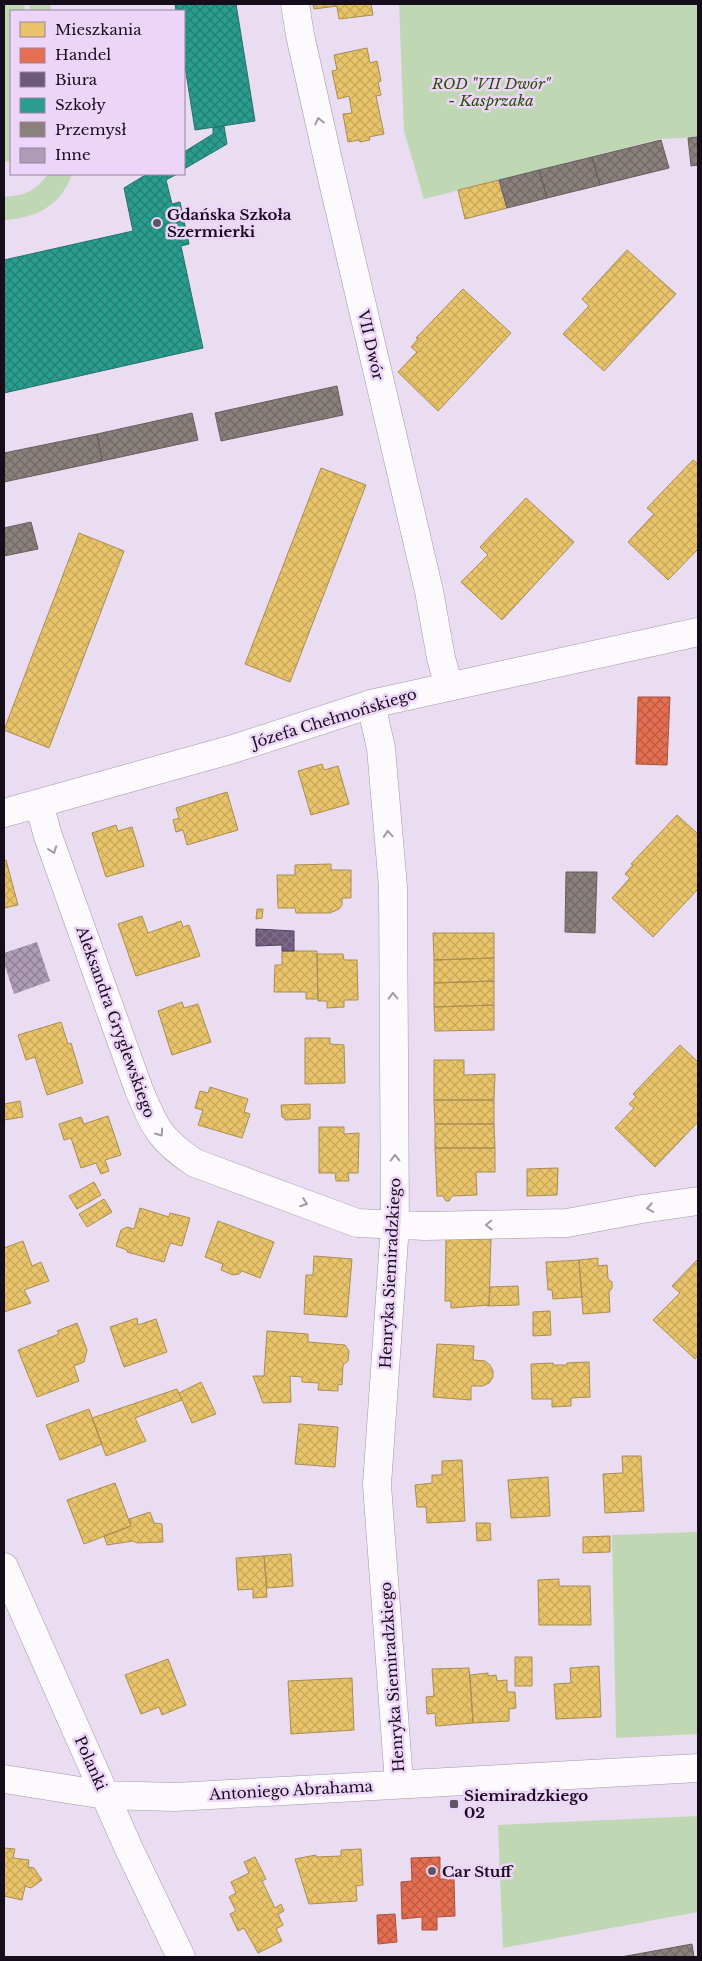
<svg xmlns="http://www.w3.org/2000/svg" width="702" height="1961" font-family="'Libre Baskerville',serif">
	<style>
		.green { fill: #c0d7b3 }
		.homes { fill: url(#homes-cross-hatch); stroke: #aa8d52 }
		.shops { fill: url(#shops-cross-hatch); stroke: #a85240 }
		.offices { fill: url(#offices-cross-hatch); stroke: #53425d }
		.schools { fill: url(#schools-cross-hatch); stroke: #24726c }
		.industry { fill: url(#industry-cross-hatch); stroke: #675e5f }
		.building { fill: url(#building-cross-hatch) }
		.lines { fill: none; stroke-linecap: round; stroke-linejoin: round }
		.minor-casing { stroke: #a298a8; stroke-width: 29 }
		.minor { stroke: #fcfafd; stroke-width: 28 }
		.oneway { stroke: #a09ba2 }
		.poi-dot { fill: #605565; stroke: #edd4f9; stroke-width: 2 }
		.labels { text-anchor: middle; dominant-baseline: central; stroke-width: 5; stroke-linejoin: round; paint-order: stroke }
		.park-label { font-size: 15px; font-style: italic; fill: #275102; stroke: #edd4f9 }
		.poi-label { font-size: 15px; font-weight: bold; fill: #160d1a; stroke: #edd4f9; text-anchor: start }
		.street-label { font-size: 15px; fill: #160d1a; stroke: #edd4f9 }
	</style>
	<defs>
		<pattern id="homes-cross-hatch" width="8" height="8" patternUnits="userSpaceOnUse" patternTransform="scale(1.25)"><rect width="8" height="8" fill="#e9c46a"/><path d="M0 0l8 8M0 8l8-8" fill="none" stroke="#c7a75b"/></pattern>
		<pattern id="shops-cross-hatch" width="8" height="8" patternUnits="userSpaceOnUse" patternTransform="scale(1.25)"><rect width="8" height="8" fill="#e76f51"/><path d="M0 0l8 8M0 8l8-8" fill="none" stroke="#ba5a42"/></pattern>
		<pattern id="offices-cross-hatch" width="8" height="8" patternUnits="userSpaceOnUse" patternTransform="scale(1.25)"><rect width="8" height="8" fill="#6d597a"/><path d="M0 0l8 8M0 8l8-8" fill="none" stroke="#80708a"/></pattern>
		<pattern id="schools-cross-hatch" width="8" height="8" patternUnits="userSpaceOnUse" patternTransform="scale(1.25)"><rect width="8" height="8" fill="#2a9d8f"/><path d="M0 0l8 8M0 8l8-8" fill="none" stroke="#237e74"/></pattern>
		<pattern id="industry-cross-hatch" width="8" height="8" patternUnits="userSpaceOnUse" patternTransform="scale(1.25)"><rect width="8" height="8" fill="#8a817c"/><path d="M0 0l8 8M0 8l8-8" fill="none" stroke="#706865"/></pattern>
		<pattern id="building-cross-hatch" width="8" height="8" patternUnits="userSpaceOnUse" patternTransform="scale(1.25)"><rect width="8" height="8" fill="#af9cb7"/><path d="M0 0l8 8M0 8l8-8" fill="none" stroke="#8d7e94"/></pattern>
	</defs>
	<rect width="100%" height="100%" fill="#eadcf1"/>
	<!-- green -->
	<path class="green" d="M4,4H24L25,11H11V161L4,162Z
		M29,4H50L51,11H30Z
		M399,4H698V137L660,139L424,199L404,131Z
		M48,174H72C61,206 36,218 4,220V197C26,195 34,192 48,174Z
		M697,1532L698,1734L616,1738L612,1535Z
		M698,1816V1912L503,1948L498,1825Z"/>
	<!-- homes -->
	<path class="homes" d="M313,4H371L373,15L339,19L337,6L314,9Z
		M367,48L370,63L377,61L381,81L378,82L381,95L376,96L384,134L369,137L370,140L360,142L359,140L348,142L343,114L352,113L349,96L338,99L332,71L337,70L334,55Z
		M499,180L507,208L465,219L458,190Z
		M627,250L676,294L604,371L563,334L589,306L582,299Z
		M463,289L511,333L438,411L398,372L417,352L411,347L418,339L416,338Z
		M693,460L698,464V549L668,580L628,542L654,514L647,508Z
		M321,468L366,485L290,682L245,664Z
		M526,498L574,542L502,620L461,582L488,555L480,547Z
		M79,533L124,551L49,748L4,730Z
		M322,764L324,770L338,766L349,804L311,815L298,771Z
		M227,792L238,830L187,845L183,830L176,832L173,820L179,818L176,808Z
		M677,815L698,834V889L653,937L612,898L630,878L625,874L633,865L631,864Z
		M116,825L118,831L132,827L144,866L106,877L92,833Z
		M6,860L18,905L4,908V861Z
		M331,864V870H351V898H342V905L339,909L330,913H296L295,908H278L277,875H295V865Z
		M257,909H263L262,918L256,919Z
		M142,916L148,933L181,921L183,927L189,925L200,956L136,976L118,924Z
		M433,933H494V958L434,960Z
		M282,951H317L318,999H306V992H274L275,965H282Z
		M317,954H343L344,960H357L358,1000H344V1007L327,1008V1001H318Z
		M494,958V981L434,983V960Z
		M494,981V1005L434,1007V983Z
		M182,1002L184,1008L198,1004L211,1042L172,1055L158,1011Z
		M494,1005V1030L435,1031L434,1007Z
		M61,1022L68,1044L71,1043L83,1083L47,1095L35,1057L26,1060L18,1035Z
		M305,1038H330V1044L344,1045L345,1083L305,1084Z
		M680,1045L698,1062V1122L655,1167L615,1128L634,1108L629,1104L636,1097L633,1094Z
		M434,1060H464V1075L495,1074L494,1100H434Z
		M210,1087L248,1099L244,1112L250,1114L242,1138L198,1125L203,1110L195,1108L200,1091L208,1093Z
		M434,1100H494V1124H435Z
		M20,1101L23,1117L4,1120V1104Z
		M310,1104V1119L285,1120V1118L282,1117L281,1105Z
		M108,1116L121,1155L105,1160L109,1171L101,1174L96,1163L81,1168L71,1138L64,1140L59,1124L81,1117L84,1124Z
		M435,1124H494L495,1148H435Z
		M319,1127H344V1134L359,1133L358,1173H348L349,1181H336L335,1173H319Z
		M435,1148H495V1172H476L477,1195L452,1196L449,1201H446L443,1196H437Z
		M558,1168L557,1195L527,1196V1169Z
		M94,1182L101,1195L77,1209L69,1196Z
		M104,1199L112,1212L87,1227L79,1214Z
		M140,1208L169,1217L170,1213L190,1218L182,1246L170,1243L164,1262L127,1252V1250L116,1246L121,1230L127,1227L134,1229Z
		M218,1221L274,1242L260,1278L242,1271L239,1274L233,1275L221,1270L223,1264L205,1257Z
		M446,1239H491L489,1305L451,1308V1301H445Z
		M23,1241L32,1266L41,1262L49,1281L24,1290L31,1303L4,1312V1248Z
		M314,1256L352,1259L347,1317L304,1314L306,1275H313Z
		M598,1258V1266L607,1265L608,1279L612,1282V1288L609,1292L610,1312L583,1314L579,1260Z
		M698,1259V1355L695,1359L653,1320L680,1293L672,1286Z
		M579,1260L582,1297L553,1299L552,1290H548L546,1262Z
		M518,1286L519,1305L487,1306L489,1305L490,1287Z
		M550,1311L551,1335L533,1336V1312Z
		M137,1318L138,1325L156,1319L167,1352L124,1367L110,1327Z
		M77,1323L87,1350L84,1362L74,1366L79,1381L37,1397L18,1350L59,1334L57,1331Z
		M267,1331L308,1334V1342L345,1345L349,1351L348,1361L343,1365L342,1385L338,1384V1391L318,1390L319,1383L302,1382V1377L290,1376L291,1402L263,1403L253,1376H264Z
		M437,1344L474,1346L473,1360L485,1361L490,1365L493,1371V1377L489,1383L483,1386H471V1400L433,1397Z
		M589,1362L590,1397L571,1398V1406L552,1407V1399H532L531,1364L553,1363V1365H567V1363Z
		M201,1382L216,1414L192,1423L179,1393Z
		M177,1389L182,1400L135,1418L146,1441L106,1456L92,1418Z
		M89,1409L102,1444L60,1460L46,1425Z
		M299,1424L338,1427L335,1467L295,1464Z
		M622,1456H641L644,1511L605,1513L603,1474L623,1473Z
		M462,1460L465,1521L427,1523L426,1507H417L415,1485L432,1483V1475H442V1461Z
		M548,1477L550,1516L511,1518L508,1480Z
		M115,1483L131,1526L84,1544L67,1500Z
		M150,1512L154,1523L162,1524L163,1542L137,1543L133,1541L107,1545L104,1536L131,1526L129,1519Z
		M476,1523H490L491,1540L477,1541Z
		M610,1536V1552L583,1553V1537Z
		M291,1554L293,1586L267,1588L264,1556Z
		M264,1556L267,1597L253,1598V1589L238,1590L236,1558Z
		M559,1579V1586H590L591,1625H539L538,1580Z
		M515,1657H532V1686H515Z
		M168,1659L186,1705L162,1715L159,1707L141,1714L125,1675Z
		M599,1666L601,1717L556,1719L554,1684L571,1683L570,1668Z
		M469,1668L473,1723L436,1726L435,1713L427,1714L426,1697L434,1696L432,1669Z
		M488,1673V1676L496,1675L497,1681L507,1680V1692H515L516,1708L509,1709V1721L473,1723L470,1675Z
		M352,1678L354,1730L291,1734L288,1681Z
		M4,1848L15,1849L13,1858L29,1860L28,1867L34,1868L42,1880L31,1888L25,1886L22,1900L4,1896Z
		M361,1849L363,1885L356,1886L357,1901L309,1904L295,1859L316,1855V1857L341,1856V1850Z
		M255,1857L266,1879L262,1881L275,1908L281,1904L284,1911L278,1914L283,1925L276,1929L282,1941L258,1953L244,1928L238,1931L230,1914L236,1911L229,1897L236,1893L231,1882L249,1873L244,1862Z"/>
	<!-- shops -->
	<path class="shops" d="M638,697H670L667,765L636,764Z
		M440,1857V1879H454L455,1916L437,1917V1930H422V1917L402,1919L401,1882L412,1881L411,1858Z
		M395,1914L397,1942L378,1944L377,1915Z"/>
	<!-- offices -->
	<path class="offices" d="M256,929L294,931V951H282V945L256,946Z"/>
	<!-- schools -->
	<path class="schools" d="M175,4H236L255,121L195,130L185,66H184V11H176Z
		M224,126L227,144L184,169V152L213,134V128Z
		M147,174H177L166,180L172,204L180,202L189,244L181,246L203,348L4,393V260L133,231L124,188Z"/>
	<!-- industry -->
	<path class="industry" d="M698,137V165L691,166L688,138Z
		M661,140L669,168L600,185L592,157Z
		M592,157L600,185L547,198L539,170Z
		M539,170L547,198L507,208L499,180Z
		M337,386L343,415L221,441L215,413Z
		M192,413L198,440L102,461L97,434Z
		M97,434L102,461L4,482V453Z
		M31,522L38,549L4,556V528Z
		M566,872H597L595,933L565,932Z
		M692,1944L694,1957H621Z"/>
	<!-- building -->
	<path class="building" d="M37,942L50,981L14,994L4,963V953Z"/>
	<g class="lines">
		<!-- minor casing -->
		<g class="minor-casing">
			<path id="minor" d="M295,4L300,35L330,169L429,591L441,658L449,686
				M371,704L381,748L393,887L395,1225L377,1485L399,1783
				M39,804L48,836L139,1090C155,1128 160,1140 195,1163L357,1223L425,1226L567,1223L642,1209L698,1201
				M4,813L233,749L371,704L698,632
				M4,1567L129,1849L181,1957
				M4,1779L105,1795L175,1797L698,1768"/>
		</g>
		<!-- minor -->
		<use href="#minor" class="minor"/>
	</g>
	<!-- one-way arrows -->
	<defs><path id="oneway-chevron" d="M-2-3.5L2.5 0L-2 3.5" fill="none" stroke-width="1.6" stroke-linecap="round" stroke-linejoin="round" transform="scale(1.25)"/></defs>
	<g class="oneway">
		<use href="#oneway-chevron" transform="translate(319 121) rotate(-103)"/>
		<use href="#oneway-chevron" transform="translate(388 834) rotate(-95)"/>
		<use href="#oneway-chevron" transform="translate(53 850) rotate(70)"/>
		<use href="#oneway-chevron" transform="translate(393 996) rotate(-91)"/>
		<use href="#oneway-chevron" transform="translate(160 1133) rotate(54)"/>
		<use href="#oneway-chevron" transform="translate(395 1158) rotate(-91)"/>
		<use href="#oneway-chevron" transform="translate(304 1203) rotate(20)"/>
		<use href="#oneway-chevron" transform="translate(650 1208) rotate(172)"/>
		<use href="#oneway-chevron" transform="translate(489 1225) rotate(179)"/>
	</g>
	<!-- markers -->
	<g class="poi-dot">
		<circle cx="157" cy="223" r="5"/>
		<rect x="449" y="1799" width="10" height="10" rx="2.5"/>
		<circle cx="432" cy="1871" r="5"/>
	</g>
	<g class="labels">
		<!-- park labels -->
		<g class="park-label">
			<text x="491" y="83">ROD "VII Dwór"<tspan x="491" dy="17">- Kasprzaka</tspan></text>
		</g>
		<!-- poi labels -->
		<g class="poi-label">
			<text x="167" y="214">Gdańska Szkoła<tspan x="167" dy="17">Szermierki</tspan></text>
			<text x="464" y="1795">Siemiradzkiego<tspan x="464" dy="17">02</tspan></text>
			<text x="442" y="1871">Car Stuff</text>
		</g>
		<!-- street labels -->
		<g class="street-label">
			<text transform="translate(371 345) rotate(77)">VII Dwór</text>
			<text transform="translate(334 718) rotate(-17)">Józefa Chełmońskiego</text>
			<text transform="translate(116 1022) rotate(70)">Aleksandra Gryglewskiego</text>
			<text transform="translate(390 1273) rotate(-87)">Henryka Siemiradzkiego</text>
			<text transform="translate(392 1677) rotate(-94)">Henryka Siemiradzkiego</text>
			<text transform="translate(91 1763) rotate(66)">Polanki</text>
			<text transform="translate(291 1790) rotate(-3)">Antoniego Abrahama</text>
		</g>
	</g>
	<!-- border -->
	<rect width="702" height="1961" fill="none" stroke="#160d1a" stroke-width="10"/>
	<!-- legend -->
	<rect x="10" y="10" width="175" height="165" fill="#edd4f9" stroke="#9784a0"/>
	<rect x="20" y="22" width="25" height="15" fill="#e9c46a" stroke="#9784a0"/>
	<text x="55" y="35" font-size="15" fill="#160d1a">Mieszkania</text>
	<rect x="20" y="48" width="25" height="15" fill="#e76f51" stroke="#9784a0"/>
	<text x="55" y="60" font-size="15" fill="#160d1a">Handel</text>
	<rect x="20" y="72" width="25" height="15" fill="#6d597a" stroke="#9784a0"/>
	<text x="55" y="85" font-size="15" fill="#160d1a">Biura</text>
	<rect x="20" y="98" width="25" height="15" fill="#2a9d8f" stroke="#9784a0"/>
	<text x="55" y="110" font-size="15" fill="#160d1a">Szkoły</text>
	<rect x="20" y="122" width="25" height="15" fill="#8a817c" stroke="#9784a0"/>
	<text x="55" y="135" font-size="15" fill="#160d1a">Przemysł</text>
	<rect x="20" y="148" width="25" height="15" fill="#af9cb7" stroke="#9784a0"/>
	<text x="55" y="160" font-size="15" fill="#160d1a">Inne</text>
</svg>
